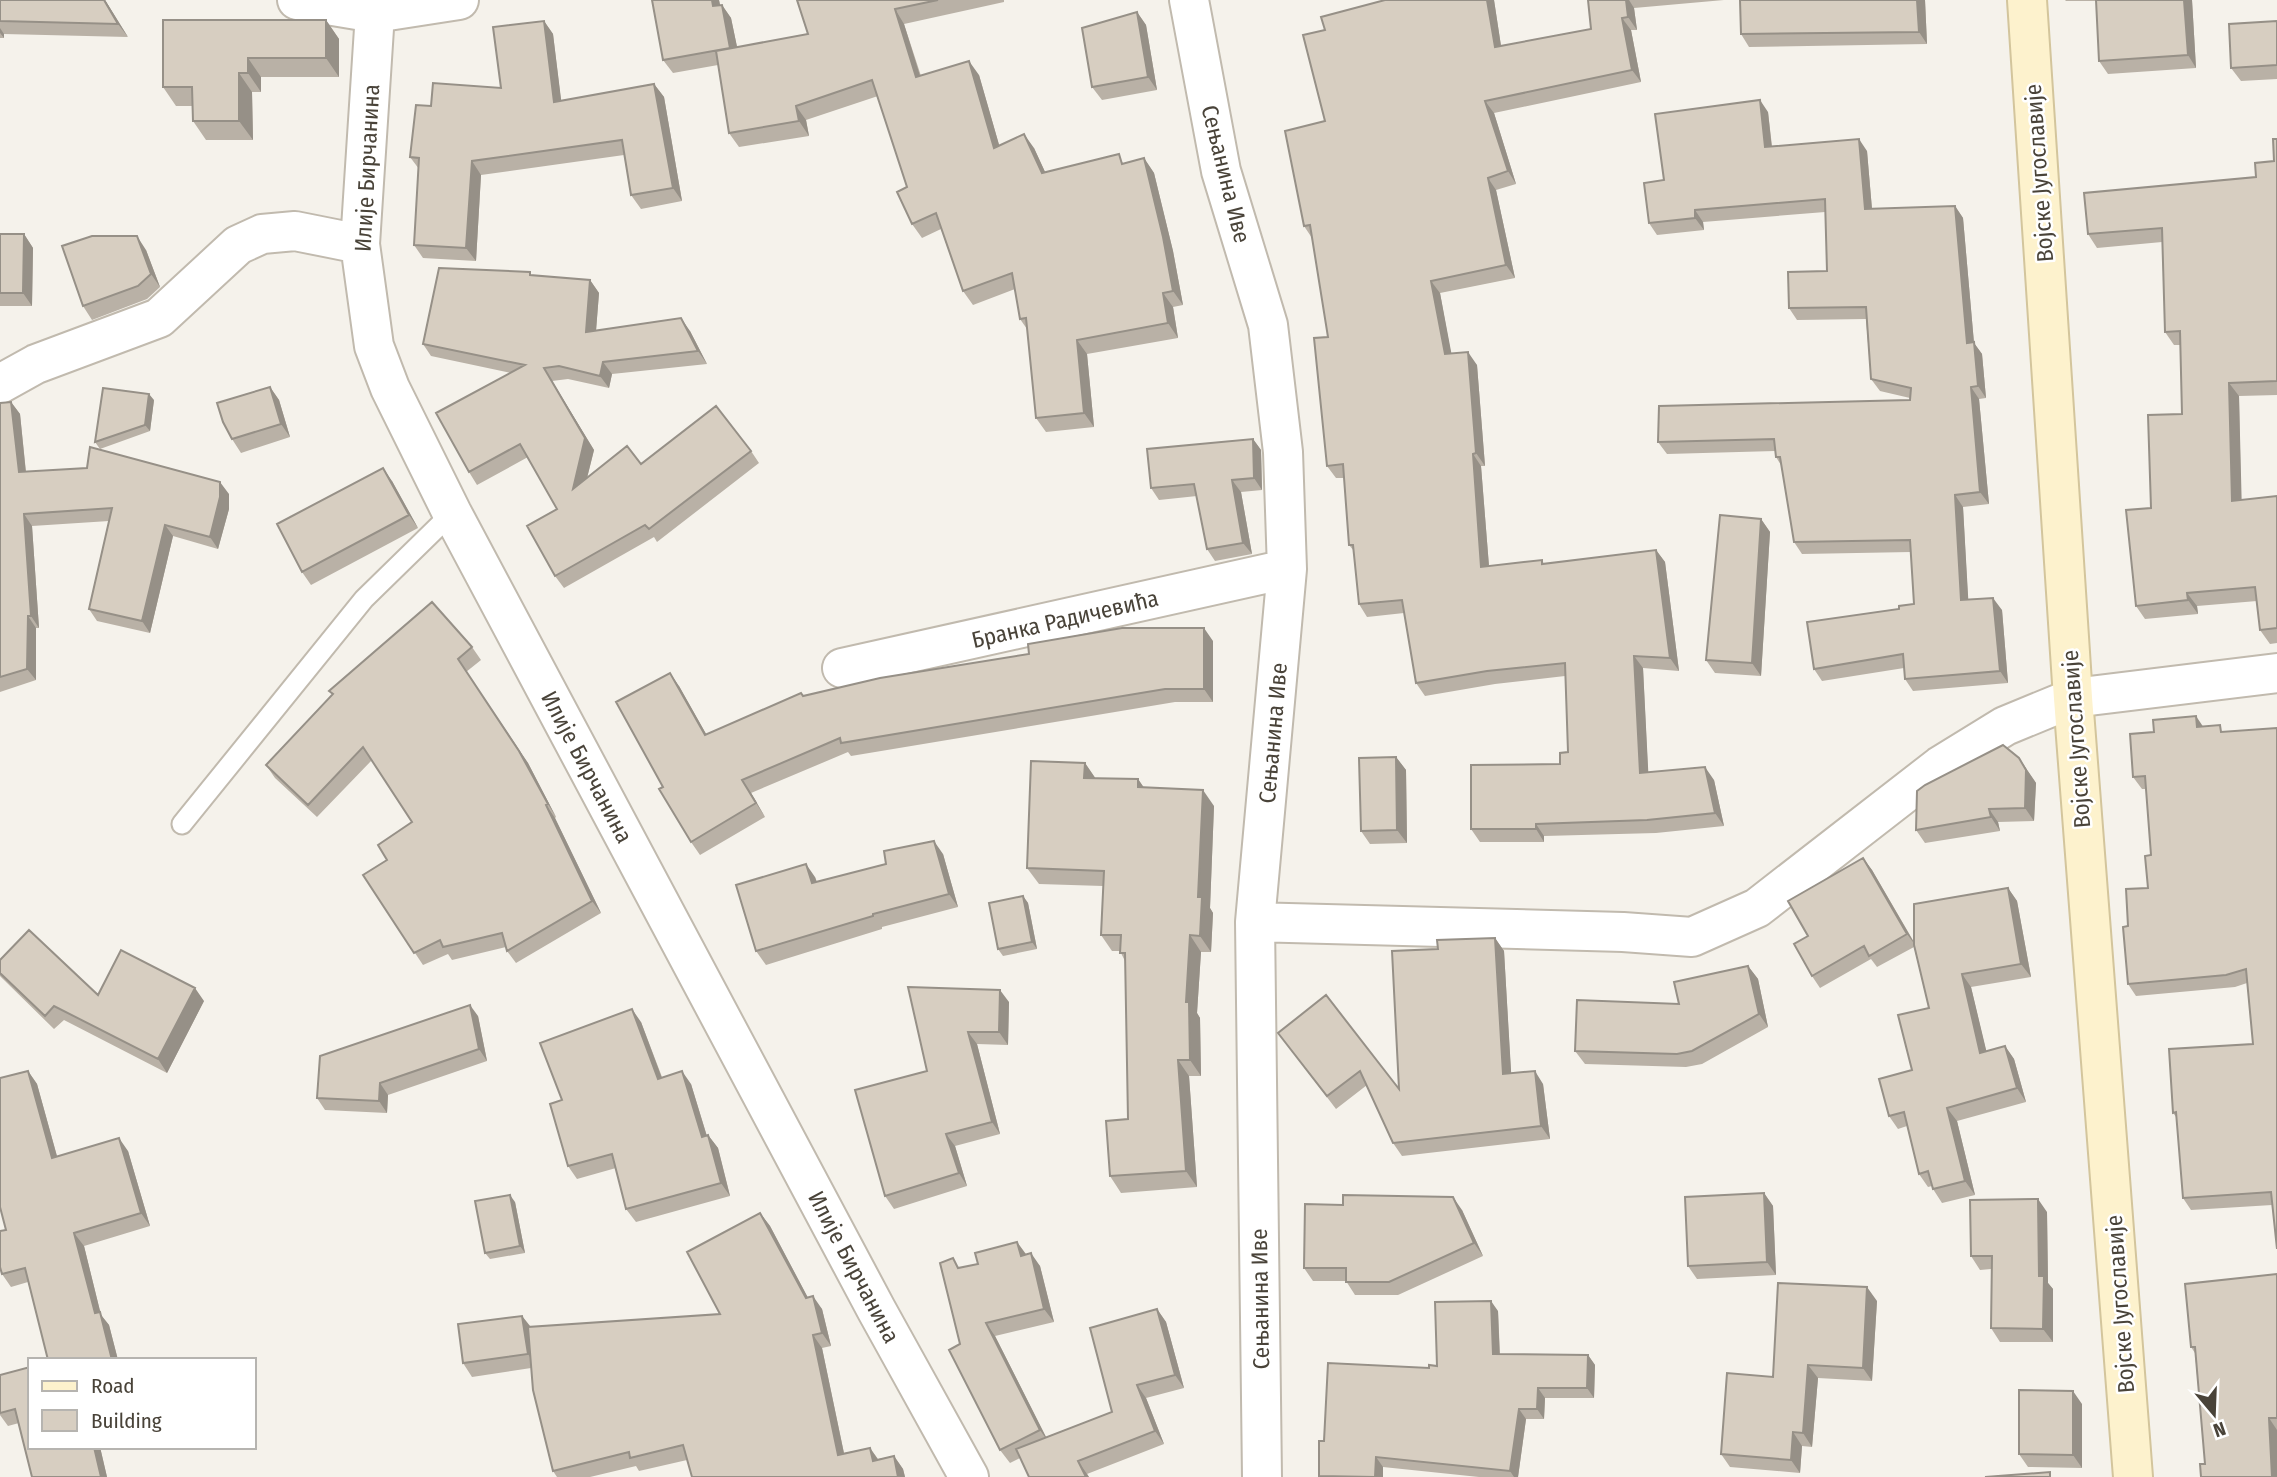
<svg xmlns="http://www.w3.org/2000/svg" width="2277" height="1477" font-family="'Fira Sans Condensed',sans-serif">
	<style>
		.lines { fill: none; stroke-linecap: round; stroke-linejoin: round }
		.lane-casing { stroke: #c1baae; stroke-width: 23 }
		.street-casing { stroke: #c1baae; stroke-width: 42 }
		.secondary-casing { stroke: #d3c59c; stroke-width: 42 }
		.lane { stroke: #fff; stroke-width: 19 }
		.street { stroke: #fff; stroke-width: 38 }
		.secondary { stroke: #fdf2cd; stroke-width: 38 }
		.wall { fill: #b9b1a6 }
		.shaded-wall { fill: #969087 }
		.building { fill: #d7cec1; stroke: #969087; stroke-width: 2 }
		.labels { text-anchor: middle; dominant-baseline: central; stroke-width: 5; stroke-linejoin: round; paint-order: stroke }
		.street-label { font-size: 23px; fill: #494339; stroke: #fff }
	</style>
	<rect width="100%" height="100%" fill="#f5f2eb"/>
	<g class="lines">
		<!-- lane casing -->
		<g class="lane-casing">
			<path id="lane" d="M182,824L364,599L452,513"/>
		</g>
		<!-- street casing -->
		<g class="street-casing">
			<path id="street" d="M297,0L375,13L459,0
				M1189,0L1221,171L1268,325L1283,452L1287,569L1255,922L1262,1477
				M375,13L360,244L374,346L390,388L452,513L876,1309L969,1477
				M0,384L36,364L159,318L238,245L262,234L295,231L360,244
				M842,668L1287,569
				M1255,922L1623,932L1692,937L1757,908L1940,766L2005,726L2073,698L2277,673"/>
		</g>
		<!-- secondary casing -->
		<g class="secondary-casing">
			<path id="secondary" d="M2027,0L2073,698L2133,1477"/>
		</g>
		<!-- lane -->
		<use href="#lane" class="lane"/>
		<!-- street -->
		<use href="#street" class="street"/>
		<!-- secondary -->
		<use href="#secondary" class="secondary"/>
	</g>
	<!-- wall -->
	<path class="wall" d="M0,0H105L128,37L4,34V38H0Z
		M652,0H719L720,5H722L731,18L737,47L808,34L797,0H1004V2L904,24L921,76L979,75L999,145L1034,148L1045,172L1125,163L1144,158L1154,173L1173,251L1183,305L1173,307L1178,338L1087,354L1094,427L1046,432L1036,418L1027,329L1020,319L1015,289L973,305L963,291L941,229L922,238L912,224L907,187L878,96L806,120L809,136L739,147L729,133L718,65L673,73L663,60Z
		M1494,0L1501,46L1591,29L1588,0H1724L1634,8L1637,30H1631L1641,82L1494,113L1516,184L1496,190L1515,278L1440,293L1451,354L1477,365L1485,466H1481L1489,566L1542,560L1544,564L1656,550L1665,562L1679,671L1643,668L1648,772L1714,780L1724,826L1656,833L1544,836V842H1480L1471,829L1560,764L1568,752L1565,676L1495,684L1425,696L1416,683L1404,613L1367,617L1359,604L1354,551L1349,545L1344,478H1336L1327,466L1328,337L1312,238L1304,226L1325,121Z
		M1740,0H1925L1927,44L1749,47L1741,34Z
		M2065,0H2192L2196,68L2108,74L2099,61L2096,1H2066Z
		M1137,12L1146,25L1157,90L1102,100L1092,87Z
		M326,20L339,39V77H261V92H252L253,140H206L193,121L192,106H176L163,87Z
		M544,21L553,34L561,101L654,84L664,97L682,201L641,209L631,195L624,155L481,175L476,261L423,258L414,245L419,169L410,157L431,106L501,88Z
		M2277,21V79L2241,81L2231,68Z
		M1768,112L1772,146L1867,151L1872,209L1955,206L1963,218L1974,343L1982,354L1986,398L1979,399L1989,504L1963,507L1968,600L2002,610L2008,683L1913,691L1905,679L1904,668L1822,681L1814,669L1899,609L1914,604L1911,552L1802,554L1794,542L1781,465L1776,457L1775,451L1667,454L1658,442L1910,400V398L1880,391L1871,379L1866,319L1797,320L1789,308L1827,271L1825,212L1703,222L1704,230L1657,235L1649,223L1664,180Z
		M2277,139V395L2239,396L2241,500L2277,496V643L2270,644L2260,630L2257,601L2197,606L2198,614L2145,619L2136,606L2151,508L2182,414L2180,345H2174L2165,332L2162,242L2097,248L2088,234L2256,177L2274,161Z
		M0,234H24L33,248L32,306H0Z
		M146,250L160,287L147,299L92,320L83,306Z
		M533,276L590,280L599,293L596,330L690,331L707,364L612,374L609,388L568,379L552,381L594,450L587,478L641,464L751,451L759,463L657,542L654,537L564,588L555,576L557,509L528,457L477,485L469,472L511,373L431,356L423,344Z
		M270,387L279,400L290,437L241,453L232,439Z
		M154,400L150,431L100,449L95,442Z
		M11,402L20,414L26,472L229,494V509L218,549L173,536L150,633L97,621L89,609L109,521L32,526L39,628H36V680L0,692V403Z
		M1253,439L1261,450L1262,490L1241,492L1252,554L1215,561L1207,549L1197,496L1159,500L1151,488Z
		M392,481L418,528L311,585L302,572Z
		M1761,519L1770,532L1761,676L1715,673L1706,660Z
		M1213,641V702H1175L851,756L848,752L751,793L765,817L700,855L691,842L663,787L679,686L706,734L804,696Z
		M472,647L481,660L466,672L528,763L556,817L555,818L601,913L516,963L507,951L506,947L452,960L448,954L423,965L363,875L387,860L412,822L372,760L317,817L275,778L266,765L333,695L329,691Z
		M2220,725L2272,1205L2191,1210L2183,1198L2177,1118L2173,1113L2253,1044L2247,983L2235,987L2136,996L2128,984V926L2148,888L2151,855L2146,789H2142L2133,777L2154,732Z
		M1396,757L1406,770L1407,843L1370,844L1361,831Z
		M2019,758L2036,783L2034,821L1998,822L2000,831L1925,843L1916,830Z
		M1085,763L1095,778L1138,779L1144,788L1214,806L1210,908L1213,913L1211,952H1201L1197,1013L1200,1018L1201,1076H1189L1197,1187L1121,1193L1110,1176L1128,1119L1125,961L1120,951H1112L1101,935L1103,886L1039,884L1027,868Z
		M943,854L958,907L882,927V929L766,965L756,951L815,877L817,882Z
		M1863,858L1872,870L1914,942L2008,888L2017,901L2031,977L1971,987L1986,1051L2005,1046L2014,1059L2026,1102L1957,1121L1975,1195L1942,1203L1933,1189L1932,1186L1928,1187L1919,1174L1907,1126L1898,1129L1889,1116L1912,1070L1929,1008L1914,947L1877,967L1871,959L1820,988L1812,976L1808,936Z
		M1023,896L1028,903L1037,949L1003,956L998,949Z
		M1495,938L1504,951L1511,1074L1543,1084L1550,1139L1402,1156L1393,1143L1367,1085L1336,1109L1278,1033L1399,1089L1438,949Z
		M0,960L98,995L204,1001L167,1073L64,1020L54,1029L3,979L0,976Z
		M1748,966L1758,979L1768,1027L1702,1064L1686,1067L1585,1064L1575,1051L1679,1004Z
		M908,987L1009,1002L1008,1045L977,1044L1000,1134L955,1146L967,1186L894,1209L885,1196L927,1071Z
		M478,1016L487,1061L388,1095L387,1113L325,1110L317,1098Z
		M641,1022L662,1077L691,1084L707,1136L708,1135L718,1148L730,1196L636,1222L626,1209L616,1168L577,1179L568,1166L562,1100Z
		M28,1071L37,1084L57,1156L128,1151L150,1226L84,1246L101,1315L109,1325L118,1360H48L28,1282L11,1287L2,1274Z
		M1764,1193L1773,1206L1776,1275L1697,1279L1688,1266Z
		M515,1202L525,1253L490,1259L485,1253Z
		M1462,1210L1483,1256L1398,1295H1355L1346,1281H1313L1304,1268Z
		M2047,1212L2048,1283L2053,1289V1342H2000L1991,1328V1269L1980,1270L1971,1256Z
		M760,1213L770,1226L808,1298L822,1309L831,1346L822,1348L844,1453L870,1448L878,1459L894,1456L903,1469L905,1477H692L687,1460L639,1471L636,1466L590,1477H557L553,1471L531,1368L472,1377L463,1363L522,1316L531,1327L720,1314Z
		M1017,1242L1026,1254L1040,1266L1054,1322L995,1336L1046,1437L1112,1412L1157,1309L1166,1322L1184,1388L1146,1398L1164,1444L1087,1474L1089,1477H1029L1020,1458L1010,1463L1000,1450L960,1268L978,1264Z
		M2277,1274V1477L2205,1464L2195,1353L2191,1347Z
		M1877,1301L1872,1381L1818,1378L1812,1447L1802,1446L1800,1473L1730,1467L1721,1454L1773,1377Z
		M1498,1311L1500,1354L1588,1355L1595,1365L1594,1398H1545L1544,1419H1526L1518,1477H1479L1383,1467V1477H1320L1319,1476L1324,1441L1429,1368L1437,1366Z
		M30,1367V1447H100L107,1477H32L19,1423L8,1426L0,1415V1375Z
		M2082,1404V1468L2028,1467L2019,1454Z"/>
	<!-- shaded-wall -->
	<path class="shaded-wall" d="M104,0H105L128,37L118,24Z
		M712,0H719L723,19L713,6Z
		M1487,0H1494L1503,59L1495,47Z
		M1626,0H1629L1634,8L1637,30L1628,17Z
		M1917,0H1925L1927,44L1919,32Z
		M2184,0H2192L2196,68L2188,55Z
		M722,5L731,18L740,61L730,48Z
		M895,9L904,24L925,92L916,77Z
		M1137,12L1146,25L1157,90L1148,77Z
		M1622,18L1631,30L1641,82L1632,70Z
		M326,20L339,39V77L326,58Z
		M544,21L553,34L563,115L554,102Z
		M0,28L4,34V38L0,33Z
		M248,58L261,77V92L248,73Z
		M969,61L979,75L1004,162L994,148Z
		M239,73L252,92L253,140L239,121Z
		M654,84L664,97L682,201L673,188Z
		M1760,100L1768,112L1773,159L1765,147Z
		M1485,101L1494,113L1516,184L1508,171Z
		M796,106L806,120L809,136L799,121Z
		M1024,134L1034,148L1052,187L1042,173Z
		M1859,139L1867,151L1873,221L1865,209Z
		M1144,158L1154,173L1173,251L1183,305L1173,291Z
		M472,161L481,175L476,261L466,248Z
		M1488,178L1496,190L1515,278L1506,265Z
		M1955,206L1963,218L1974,343L1982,354L1986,398L1978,386L1967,343Z
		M1695,210L1703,222L1704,230L1695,218Z
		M24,234L33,248L32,306L23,293Z
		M137,236L146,250L160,287L151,274Z
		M590,280L599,293L595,344L586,332Z
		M1431,281L1440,293L1454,367L1445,354Z
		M1163,293L1173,307L1178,338L1168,323Z
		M681,318L690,331L707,364L698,351Z
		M1077,340L1087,354L1094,427L1084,413Z
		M1468,352L1477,365L1485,466L1476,453Z
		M603,362L612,374L609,388L600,376Z
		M544,368L552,381L594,450L581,502L573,489Z
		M2229,383L2239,396L2242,514L2232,501Z
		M270,387L279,400L290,437L281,424Z
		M1971,387L1979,399L1989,504L1980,492Z
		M149,394L154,400L150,431L145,425Z
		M11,402L20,414L27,484L19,472Z
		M1253,439L1261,450L1262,490L1254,478Z
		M1473,454L1481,466L1490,579L1481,567Z
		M383,468L392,481L418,528L409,515Z
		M1232,480L1241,492L1252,554L1243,543Z
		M220,482L229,494V509L218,549L210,537Z
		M1955,495L1963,507L1969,612L1961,600Z
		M24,514L32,526L39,628L31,616Z
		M1761,519L1770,532L1761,676L1752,663Z
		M165,525L173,536L150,633L142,621Z
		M1656,550L1665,562L1679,671L1670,658Z
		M2187,593L2197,606L2198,614L2188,600Z
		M1993,598L2002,610L2008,683L2000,671Z
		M28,616L36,628V680L27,669Z
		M1204,628L1213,641V702L1204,689Z
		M1634,656L1643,668L1649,786L1640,773Z
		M458,659L528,763L556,817L548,804Z
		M670,673L679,686L714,748L705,735Z
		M2196,716L2204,728L2197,727Z
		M1396,757L1406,770L1407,843L1397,830Z
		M2019,758L2036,783L2034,821L2025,808Z
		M1085,763L1096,779L1084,778Z
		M1705,767L1714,780L1724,826L1715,813Z
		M1138,779L1149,795L1138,787Z
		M742,780L751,793L765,817L756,803Z
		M1203,790L1214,806L1210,908L1213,913L1211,952L1200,936L1198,897Z
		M546,805L555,818L601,913L592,901Z
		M1989,809L1998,822L2000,831L1991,817Z
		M1536,824L1544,836V842L1536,829Z
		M934,841L943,854L958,907L949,894Z
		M1863,858L1872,870L1916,946L1907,934Z
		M806,864L815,877L821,896L812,883Z
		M2008,888L2017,901L2031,977L2021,964Z
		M1023,896L1028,903L1037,949L1032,942Z
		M1190,935L1201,952L1197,1013L1200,1018L1201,1076L1190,1060L1186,1002Z
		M1495,938L1504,951L1512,1087L1503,1074Z
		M1748,966L1758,979L1768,1027L1759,1014Z
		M1962,974L1971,987L1990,1066L1980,1053Z
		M195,988L204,1001L167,1073L158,1059Z
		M1000,990L1009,1002L1008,1045L999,1032Z
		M470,1005L478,1016L487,1061L479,1049Z
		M632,1009L641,1022L667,1092L658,1079Z
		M968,1032L977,1044L1000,1134L992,1122Z
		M2005,1046L2014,1059L2026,1102L2017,1088Z
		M1178,1060L1189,1076L1197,1187L1186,1171Z
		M28,1071L37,1084L61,1171L52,1158Z
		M682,1071L691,1084L711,1150L702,1137Z
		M1535,1071L1543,1084L1550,1139L1541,1126Z
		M380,1083L388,1095L387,1113L379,1101Z
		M1947,1108L1957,1121L1975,1195L1965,1181Z
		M946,1134L955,1146L967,1186L959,1173Z
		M708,1135L718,1148L730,1196L721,1183Z
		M119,1138L128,1151L150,1226L141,1213Z
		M1764,1193L1773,1206L1776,1275L1767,1262Z
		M510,1195L515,1202L525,1253L520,1246Z
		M1453,1197L1462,1210L1483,1256L1474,1243Z
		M2038,1199L2047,1212L2048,1283L2053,1289V1342L2043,1329L2039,1276Z
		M760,1213L770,1226L815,1311L806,1298Z
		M74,1233L84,1246L101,1315L109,1325L118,1360H112L95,1313Z
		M1017,1242L1027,1256H1021Z
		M1031,1253L1040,1266L1054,1322L1044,1309Z
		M1867,1287L1877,1301L1872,1381L1863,1368Z
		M813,1296L822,1309L831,1346L822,1333Z
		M1491,1301L1498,1311L1500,1364L1493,1354Z
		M1157,1309L1166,1322L1184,1388L1175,1375Z
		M522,1316L532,1329L537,1367L528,1354Z
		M986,1323L995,1336L1049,1443L1040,1430Z
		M813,1335L822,1348L847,1468L838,1455Z
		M1588,1355L1595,1365L1594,1398L1587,1388Z
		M1808,1365L1818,1378L1812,1447L1803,1433Z
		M1137,1385L1146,1398L1164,1444L1155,1431Z
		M1538,1388L1545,1398L1544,1419L1537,1409Z
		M2073,1391L2082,1404V1468L2073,1455Z
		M1519,1409L1526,1419L1518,1477H1514L1510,1471Z
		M2269,1418L2277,1430V1477H2272Z
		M1793,1432L1802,1446L1800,1473L1791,1460Z
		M94,1447H100L107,1477H101Z
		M870,1448L879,1461H873Z
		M894,1456L903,1469L905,1477H898Z
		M1376,1457L1383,1467V1477H1376Z
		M1078,1461L1087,1474L1089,1477H1086Z"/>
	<!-- building -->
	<path class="building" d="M0,0H104L118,24L0,21Z
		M652,0H712L713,6L722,5L730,48L663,60Z
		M797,0H938L895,9L916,77L969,61L994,148L1024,134L1042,173L1119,154L1122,164L1144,158L1163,237L1173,291L1163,293L1168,323L1077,340L1084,413L1036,418L1026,318L1020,319L1012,273L963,291L936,213L912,224L897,192L907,187L872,80L796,106L799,121L729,133L716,51L808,34Z
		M1385,0H1487L1495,47L1591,29L1588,0H1626L1628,17L1622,18L1632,70L1485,101L1508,171L1488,178L1506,265L1431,281L1445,354L1468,352L1476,453L1473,454L1481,567L1542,560V564L1656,550L1670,658L1634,656L1640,773L1705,767L1715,813L1647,820L1536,824V829H1471V765L1560,764V753L1568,752L1565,663L1487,671L1416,683L1402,600L1359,604L1353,545H1349L1343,464L1327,466L1314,338L1328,337L1310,225L1304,226L1285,131L1325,121L1303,35L1325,30L1321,17Z
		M1740,0H1917L1919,32L1741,34Z
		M2096,0H2184L2188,55L2099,61Z
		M1137,12L1148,77L1092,87L1082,28Z
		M163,20H326V58H248V73H239V121H193L192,87H163Z
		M544,21L554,102L654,84L673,188L631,195L622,140L472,161L466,248L414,245L419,158L410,157L416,105L431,106L433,83L501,88L493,27Z
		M2277,21V65L2231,68L2229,24Z
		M1760,100L1765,147L1859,139L1865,209L1955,206L1967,343L1974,342L1978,386L1971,387L1980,492L1955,495L1961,600L1993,598L2000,671L1905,679L1903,654L1814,669L1807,622L1899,609V606L1914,604L1910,540L1794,542L1780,457H1776L1774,439L1658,442L1659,406L1910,400L1911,388L1871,379L1866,307L1789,308L1788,272L1827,271L1825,199L1695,210V218L1649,223L1644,183L1664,180L1655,114Z
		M2273,139H2277V381L2229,383L2232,501L2277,496V628L2260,630L2255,587L2187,593L2188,600L2136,606L2126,510L2151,508L2148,415L2182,414L2180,331L2165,332L2162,228L2088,234L2084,193L2256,177L2255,163L2274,161Z
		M0,234H24L23,293H0Z
		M92,236H137L151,274L138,286L83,306L62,246Z
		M439,268L530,272V275L590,280L586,332L681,318L698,351L603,362L600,376L559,366L544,368L585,438L573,489L627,446L641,464L716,406L751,451L649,529L645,525L555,576L527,526L557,509L520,444L469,472L436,413L525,365L423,344Z
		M270,387L281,424L232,439L223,422L217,403Z
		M103,388L149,394L145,425L95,442Z
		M11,402L19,472L87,468L90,447L220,482V497L210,537L165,525L142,621L89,609L112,508L24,514L31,616H28L27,669L0,677V403Z
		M1253,439L1254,478L1232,480L1243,543L1207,549L1194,484L1151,488L1147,449Z
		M383,468L409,515L302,572L277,524Z
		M1720,515L1761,519L1752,663L1706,660Z
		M432,602L472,647L458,659L519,751L548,804L546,805L592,901L507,951L502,933L443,947L440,940L414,953L363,875L387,860L378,845L412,822L363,747L308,805L266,765L333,694L329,691Z
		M1122,628H1204V689H1165L841,743L840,738L742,780L756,803L691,842L659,789L663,787L616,702L670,673L705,735L801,693L803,696L880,678L1029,654L1028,644Z
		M2196,716L2197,727L2220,725L2221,732L2277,728V1249L2271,1192L2183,1198L2176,1112L2173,1113L2169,1049L2253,1044L2246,969L2226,975L2128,984L2123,927L2128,926L2126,889L2148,888L2145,856L2151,855L2145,776L2133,777L2130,734L2154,732L2153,720Z
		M2003,745L2019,758L2026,770L2025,808L1989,809L1991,817L1916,830L1917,791L1925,785Z
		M1396,757L1397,830L1361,831L1359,758Z
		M1031,761L1085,763L1084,778L1138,779V787L1203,790L1198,897H1202L1200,936L1190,935L1186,1002H1189L1190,1060H1178L1186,1171L1110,1176L1106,1121L1128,1119L1125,953H1120L1121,935H1101L1104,871L1027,868Z
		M934,841L949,894L873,914V916L756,951L736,885L806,864L812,883L886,864L884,851Z
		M1863,858L1907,934L1869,956L1864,946L1812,976L1794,944L1808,936L1788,901Z
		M2008,888L2021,964L1962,974L1980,1053L2005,1046L2017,1088L1947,1108L1965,1181L1933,1189L1928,1171L1919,1174L1904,1112L1889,1116L1879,1079L1912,1070L1898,1015L1929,1008L1914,945V904Z
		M1023,896L1032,942L998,949L989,903Z
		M29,930L98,995L121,950L195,988L158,1059L54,1006L45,1016L0,973V960Z
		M1495,938L1503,1074L1535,1071L1541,1126L1393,1143L1360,1071L1327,1096L1278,1033L1326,995L1399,1089L1392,951L1438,949L1437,940Z
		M1748,966L1759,1014L1692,1051L1677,1054L1575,1051L1577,1000L1679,1004L1674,982Z
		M908,987L1000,990L999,1032H968L992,1122L946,1134L959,1173L885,1196L855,1090L927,1071Z
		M470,1005L479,1049L380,1083L379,1101L317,1098L320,1056Z
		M632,1009L658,1079L682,1071L702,1137L708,1135L721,1183L626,1209L612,1154L568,1166L550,1104L562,1100L540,1043Z
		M28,1071L52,1158L119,1138L141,1213L74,1233L95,1313L100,1312L112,1360H48L25,1268L2,1274L0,1267V1231L6,1230L0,1207V1078Z
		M1764,1193L1767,1262L1688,1266L1685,1197Z
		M510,1195L520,1246L485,1253L475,1201Z
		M1343,1195L1453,1197L1474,1243L1389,1282H1346V1268H1304L1305,1204L1343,1205Z
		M2038,1199L2039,1276H2044L2043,1329L1991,1328L1992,1256H1971L1970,1200Z
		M760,1213L806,1298L813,1296L822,1333L813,1335L838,1455L870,1448L873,1461L894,1456L898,1477H692L683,1445L630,1458L629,1452L553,1471L533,1390L528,1327L720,1314L687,1252Z
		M1017,1242L1021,1256L1031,1253L1044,1309L986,1323L1040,1430L1000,1450L949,1350L960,1344L940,1263L953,1258L958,1268L978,1264L975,1253Z
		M2277,1274V1418H2269L2272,1477H2201L2200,1464H2205L2195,1347H2191L2185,1284Z
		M1778,1283L1867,1287L1863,1368L1808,1365L1803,1433L1793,1432L1791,1460L1721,1454L1727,1373L1773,1377Z
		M1491,1301L1493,1354L1588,1355L1587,1388H1538L1537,1409H1519L1510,1471L1376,1457L1375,1477L1319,1476V1441H1324L1328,1363L1429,1368V1365L1437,1366L1435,1302Z
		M1157,1309L1175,1375L1137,1385L1155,1431L1078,1461L1086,1477H1029L1016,1449L1112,1412L1090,1328Z
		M522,1316L528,1354L463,1363L458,1324Z
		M30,1367V1447H94L101,1477H32L15,1409L0,1413V1375Z
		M2019,1390L2073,1391V1455L2019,1454Z
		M2050,1472V1477H1985Z"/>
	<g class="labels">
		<!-- street labels -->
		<g class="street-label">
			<text transform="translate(367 168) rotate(-87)">Илије Бирчанина</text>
			<text transform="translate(2039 173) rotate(-94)">Војске Југославије</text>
			<text transform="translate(1226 174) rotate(76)">Сењанина Иве</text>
			<text transform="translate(1065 619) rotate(-13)">Бранка Радичевића</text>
			<text transform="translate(1273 733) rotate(-85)">Сењанина Иве</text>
			<text transform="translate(2076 739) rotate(-94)">Војске Југославије</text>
			<text transform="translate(587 767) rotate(62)">Илије Бирчанина</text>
			<text transform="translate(854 1267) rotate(62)">Илије Бирчанина</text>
			<text transform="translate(1260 1299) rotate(-91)">Сењанина Иве</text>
			<text transform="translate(2120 1304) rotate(-94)">Војске Југославије</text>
		</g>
	</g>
	<!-- legend -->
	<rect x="28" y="1358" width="228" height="91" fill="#ffffff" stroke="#b6b4b0" stroke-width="2"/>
	<rect x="42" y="1381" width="35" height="10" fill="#fdf2cd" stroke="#b6b4b0" stroke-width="2"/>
	<text x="91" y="1393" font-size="21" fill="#494339">Road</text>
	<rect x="42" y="1410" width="35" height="21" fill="#d7cec1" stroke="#b6b4b0" stroke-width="2"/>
	<text x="91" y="1428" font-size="21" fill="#494339">Building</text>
	<!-- north arrow -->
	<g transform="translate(2214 1414) rotate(161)" stroke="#ffffff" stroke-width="5" paint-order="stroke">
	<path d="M0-5L12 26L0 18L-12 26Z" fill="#494339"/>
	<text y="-10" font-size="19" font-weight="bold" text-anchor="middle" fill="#494339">N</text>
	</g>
</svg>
